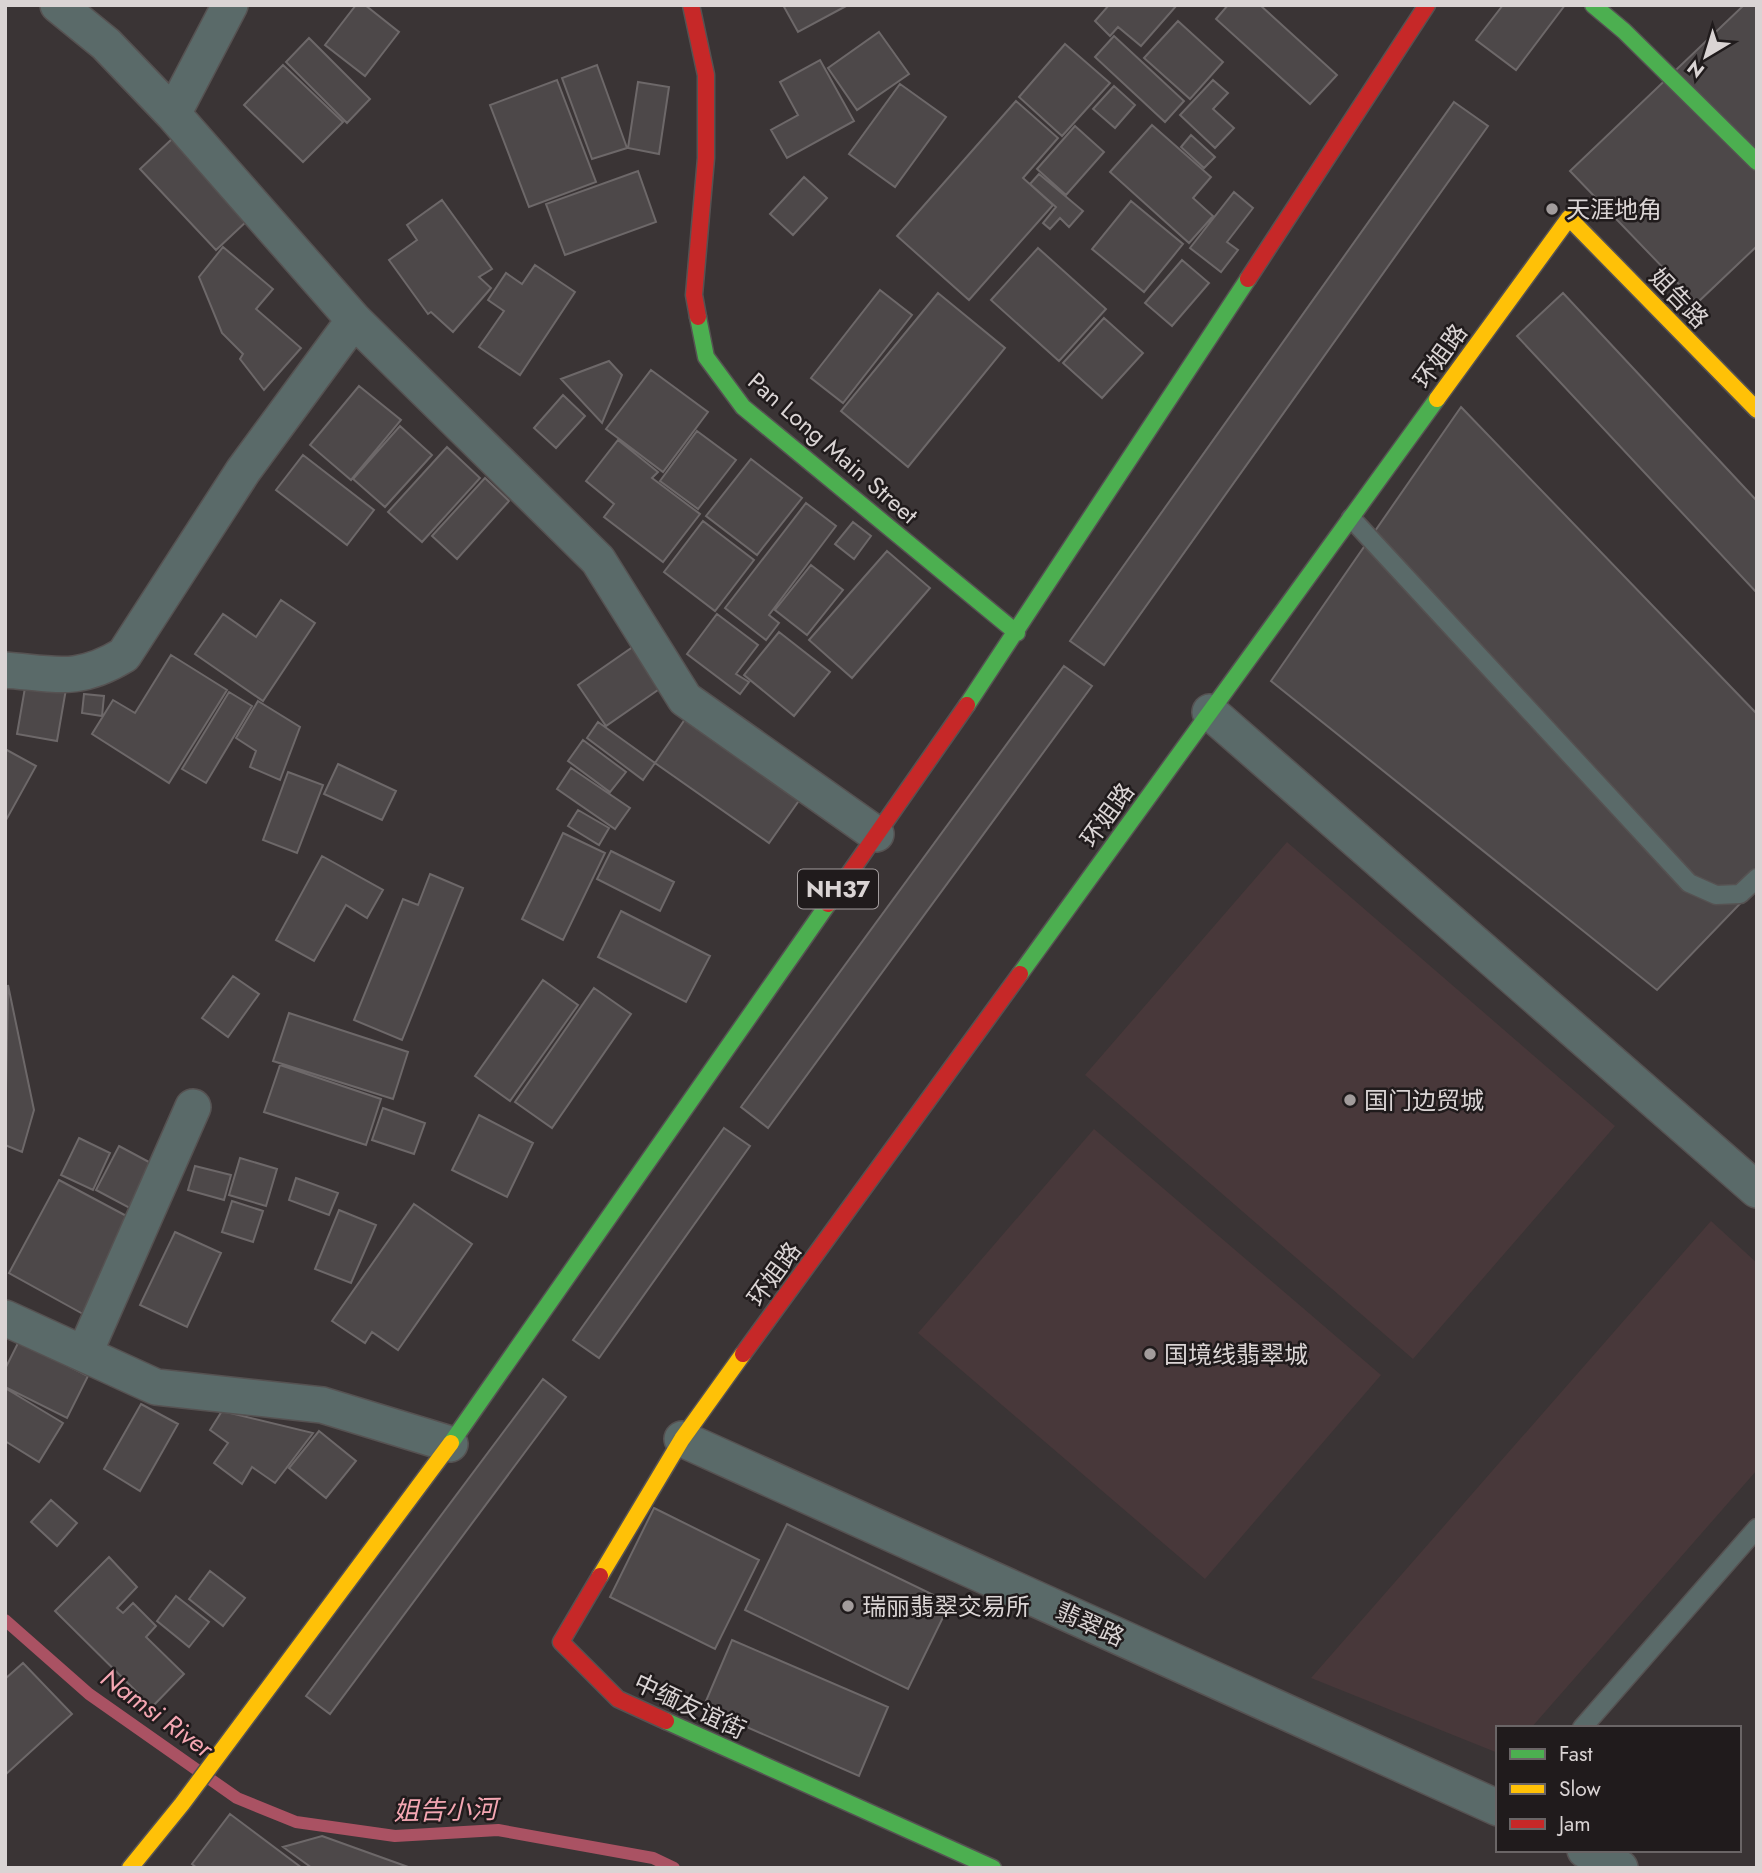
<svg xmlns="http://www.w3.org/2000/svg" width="1762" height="1873" font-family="Jost,'Noto Sans SC',sans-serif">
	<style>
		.built { fill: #48383a }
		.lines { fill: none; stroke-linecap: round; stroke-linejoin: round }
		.stream { stroke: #aa5263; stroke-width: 12 }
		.building { fill: #4d4849; stroke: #6d6869; stroke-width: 2 }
		.lane-casing { stroke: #565252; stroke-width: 21 }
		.street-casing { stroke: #565252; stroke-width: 38 }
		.fast-casing { stroke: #565252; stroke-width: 19 }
		.slow-casing { stroke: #565252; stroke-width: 19 }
		.jam-casing { stroke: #565252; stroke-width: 19 }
		.lane { stroke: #5a6a69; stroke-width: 18 }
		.street { stroke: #5a6a69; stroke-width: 35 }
		.fast { stroke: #4caf50; stroke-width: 16 }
		.slow { stroke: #ffc107; stroke-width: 16 }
		.jam { stroke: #c62828; stroke-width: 16 }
		.poi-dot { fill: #a29c9c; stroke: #201b1c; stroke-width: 2.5 }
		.labels { text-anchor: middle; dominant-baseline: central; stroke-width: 5; stroke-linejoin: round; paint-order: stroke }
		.shield { fill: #201b1c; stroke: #a29c9d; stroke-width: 2 }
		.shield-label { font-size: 23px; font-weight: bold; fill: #dad4d4 }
		.poi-label { font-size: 24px; fill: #dad4d4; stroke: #201b1c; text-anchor: start }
		.street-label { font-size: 24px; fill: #dad4d4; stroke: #201b1c }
		.water-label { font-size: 26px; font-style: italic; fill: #f5a7b3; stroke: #201b1c }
	</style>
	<rect width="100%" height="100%" fill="#3a3435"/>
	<!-- built -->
	<path class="built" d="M1287,842L1615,1126L1413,1359L1085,1075Z
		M1094,1129L1381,1375L1205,1579L918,1333Z
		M1711,1221L1757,1263V1470L1531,1728H1498V1753L1311,1678Z"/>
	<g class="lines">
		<!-- stream -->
		<path class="stream" d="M5,1620L89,1694L237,1798L296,1822L395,1836L498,1830L653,1858L674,1868"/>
	</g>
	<!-- building -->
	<path class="building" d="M356,5H365L399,32L365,76L325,45Z
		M783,5H848L798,32Z
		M1109,5H1177L1141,46L1118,27L1110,36L1095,21Z
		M1228,5H1260L1337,75L1310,104L1216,19Z
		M1503,5H1565L1516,70L1476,40Z
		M1744,5H1757V246L1697,303L1570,171Z
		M1178,21L1223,62L1190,99L1144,58Z
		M879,32L909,74L857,110L828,68Z
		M1114,36L1184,101L1165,122L1095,57Z
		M309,38L370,99L347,123L286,62Z
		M1065,44L1110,83L1062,136L1019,97Z
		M820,60L854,121L787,158L771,130L798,115L780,82Z
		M283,65L343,122L303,162L244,105Z
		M597,65L627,148L592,159L562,78Z
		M557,80L596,182L529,207L490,105Z
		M1213,80L1228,93L1213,109L1234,128L1215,148L1180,115Z
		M638,82L669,87L659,154L628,148Z
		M900,84L946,117L895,187L849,154Z
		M1114,86L1135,105L1115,128L1093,109Z
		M1016,101L1058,138L1023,178L1053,205L969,300L897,236Z
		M1454,102L1488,126L1104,665L1070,641Z
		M1152,125L1211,177L1193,198L1213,216L1189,243L1110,172Z
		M1075,126L1104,152L1066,195L1037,169Z
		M1191,135L1215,157L1204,168L1181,147Z
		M172,139L248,220L216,250L140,169Z
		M638,171L656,222L565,255L546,204Z
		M1039,174L1083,211L1069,227L1060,218L1050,229L1043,223L1056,207L1030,184Z
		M804,177L827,198L793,235L770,214Z
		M1234,192L1253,208L1227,242L1238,250L1221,272L1190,248Z
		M442,200L492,269L479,277L491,288L453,332L431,312L428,314L389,260L417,240L407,225Z
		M1131,201L1183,244L1144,292L1092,249Z
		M223,247L273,289L256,309L301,348L264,390L240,359L243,354L222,333L199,277Z
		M1038,248L1106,309L1059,361L991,300Z
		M1182,260L1209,283L1172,326L1145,303Z
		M535,265L575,292L520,375L479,347L504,311L488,300L506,273L522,284Z
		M880,290L912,315L843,403L811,378Z
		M938,293L1005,348L908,467L841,411Z
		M1563,293L1757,501V593L1517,336Z
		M1104,318L1143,353L1102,398L1063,363Z
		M609,361L622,375L602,423L561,379Z
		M651,370L708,412L663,472L606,429Z
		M359,386L401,420L351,480L310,445Z
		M563,395L585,416L556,448L534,428Z
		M1461,407L1757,714V886L1657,990L1271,681Z
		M400,426L432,455L385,507L353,479Z
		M697,431L736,460L698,509L660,481Z
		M618,440L658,472L652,478L700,514L663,562L604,517L614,504L586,481Z
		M447,447L480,478L422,542L388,512Z
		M303,455L374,510L347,545L276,490Z
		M751,459L802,498L757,555L706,516Z
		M485,478L509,501L457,559L432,536Z
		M806,503L836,526L769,615L779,623L766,640L725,608Z
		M703,521L754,560L715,611L664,572Z
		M853,522L871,536L854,559L835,544Z
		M887,551L930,588L852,678L809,640Z
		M811,565L843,590L807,635L775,610Z
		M281,600L315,623L263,701L195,654L223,614L256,637Z
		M717,614L758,645L736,674L749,682L740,694L687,654Z
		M779,632L830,672L794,716L744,675Z
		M640,642L668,683L606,726L578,685Z
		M171,655L227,690L169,783L92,734L113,700L135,713Z
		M1064,666L1092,686L768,1128L741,1107Z
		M26,682L66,689L57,741L17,734Z
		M229,692L252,706L206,783L182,769Z
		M84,694L104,696L102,716L82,713Z
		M258,701L300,727L280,780L250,767L256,751L236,738Z
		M690,712L805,792L769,843L655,763Z
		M598,722L655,763L643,780L587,738Z
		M583,740L626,772L610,792L568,761Z
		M5,749L36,766L5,822Z
		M338,764L396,791L382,820L324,794Z
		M571,768L630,808L615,829L557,789Z
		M288,772L323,785L297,853L263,840Z
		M578,810L609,828L599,845L568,826Z
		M563,833L605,853L563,940L522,919Z
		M611,851L674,882L660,911L597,879Z
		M322,856L383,890L367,918L346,905L314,961L276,940Z
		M430,874L463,888L402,1040L354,1020L403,899L418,905Z
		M621,911L710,956L686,1002L598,957Z
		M233,976L259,994L228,1037L202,1018Z
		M543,980L578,1005L510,1101L475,1076Z
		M8,985L34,1110L22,1152L5,1145Z
		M594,988L631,1014L552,1128L515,1102Z
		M289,1013L408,1052L393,1099L273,1061Z
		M280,1065L381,1099L366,1145L264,1112Z
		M383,1108L425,1123L414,1154L372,1140Z
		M479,1115L533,1143L507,1197L452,1170Z
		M724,1128L750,1146L599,1358L573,1340Z
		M79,1138L110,1153L93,1190L61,1175Z
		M119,1146L162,1169L139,1213L96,1190Z
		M240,1158L277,1169L266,1206L229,1195Z
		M195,1166L231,1175L224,1200L188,1190Z
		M296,1178L338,1193L329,1215L289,1200Z
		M59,1180L134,1220L83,1314L9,1273Z
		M232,1201L263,1211L253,1242L222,1232Z
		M414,1204L472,1244L398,1350L372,1332L365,1343L332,1321Z
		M339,1210L376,1225L351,1283L315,1269Z
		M175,1232L221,1253L187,1327L140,1305Z
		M19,1341L88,1376L67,1418L5,1387V1369Z
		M543,1379L566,1397L330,1714L306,1696Z
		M5,1388L63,1423L39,1462L5,1441Z
		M141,1404L178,1424L140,1491L104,1469Z
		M222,1411L313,1433L275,1483L252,1467L242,1484L214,1463L228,1443L210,1430Z
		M319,1431L356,1461L326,1498L289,1468Z
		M51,1500L77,1523L57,1546L31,1522Z
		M654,1508L759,1560L715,1649L610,1597Z
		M787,1524L950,1603L908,1689L745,1610Z
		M109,1557L137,1587L117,1608L123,1613L133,1603L156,1626L146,1637L184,1674L152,1707L55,1611Z
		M210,1571L245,1598L223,1626L189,1599Z
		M176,1596L209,1622L189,1647L157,1621Z
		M732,1640L888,1707L859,1776L703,1708Z
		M23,1663L72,1714L5,1775V1679Z
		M230,1814L302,1868H197L192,1864Z
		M322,1836L411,1868H312L283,1847Z"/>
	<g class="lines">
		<!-- lane casing -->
		<g class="lane-casing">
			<path id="lane" d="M1351,518L1689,883L1716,895L1740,894L1757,878
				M1582,1728L1757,1528"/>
		</g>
		<!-- street casing -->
		<g class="street-casing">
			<path id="street" d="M58,5L106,44L173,114L354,320L598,560L685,699L876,834
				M173,114L230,5
				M5,670C55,674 78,683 124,655L243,471L354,320
				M1210,712L1757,1190
				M5,1318L156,1387L322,1405L450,1444
				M85,1352L193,1107
				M682,1439L1498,1808
				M1585,1850L1620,1868"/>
		</g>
		<!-- fast casing -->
		<g class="fast-casing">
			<path id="fast" d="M1593,5L1624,31L1757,162
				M698,317L706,357L743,407L1017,633
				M967,705L1248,279
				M1020,974L1437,399
				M451,1443L828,904
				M666,1721L993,1868"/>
		</g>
		<!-- slow casing -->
		<g class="slow-casing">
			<path id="slow" d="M1437,399L1569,218L1757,410
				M600,1576L682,1439L743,1354
				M130,1868L182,1804L451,1443"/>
		</g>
		<!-- jam casing -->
		<g class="jam-casing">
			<path id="jam" d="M691,5L706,75V158L694,295L698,317
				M1248,279L1427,5
				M828,904L967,705
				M743,1354L1020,974
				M600,1576L561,1642L618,1699L666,1721"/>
		</g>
		<!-- lane -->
		<use href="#lane" class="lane"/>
		<!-- street -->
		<use href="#street" class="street"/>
		<!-- fast -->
		<use href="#fast" class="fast"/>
		<!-- slow -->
		<use href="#slow" class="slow"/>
		<!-- jam -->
		<use href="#jam" class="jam"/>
	</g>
	<!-- markers -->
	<g class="poi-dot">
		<circle cx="1552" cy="209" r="7"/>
		<circle cx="1350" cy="1100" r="7"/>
		<circle cx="1150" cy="1354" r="7"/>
		<circle cx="848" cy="1606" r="7"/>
	</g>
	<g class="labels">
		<!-- shield labels -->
		<rect class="shield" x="798" y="869.5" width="80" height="39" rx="5"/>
		<g class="shield-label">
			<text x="838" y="889">NH37</text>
		</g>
		<!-- poi labels -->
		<g class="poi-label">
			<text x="1566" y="209">天涯地角</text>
			<text x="1364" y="1100">国门边贸城</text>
			<text x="1164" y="1354">国境线翡翠城</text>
			<text x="862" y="1606">瑞丽翡翠交易所</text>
		</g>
		<!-- street labels -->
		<g class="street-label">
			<text transform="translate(1679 298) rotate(46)">姐告路</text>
			<text transform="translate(1440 356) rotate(-54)">环姐路</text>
			<text transform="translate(833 448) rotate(41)">Pan Long Main Street</text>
			<text transform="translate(1107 815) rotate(-54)">环姐路</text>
			<text transform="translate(774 1274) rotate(-54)">环姐路</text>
			<text transform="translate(1090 1624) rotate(24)">翡翠路</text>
			<text transform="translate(690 1706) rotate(25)">中缅友谊街</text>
		</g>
		<!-- water labels -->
		<g class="water-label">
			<text transform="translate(157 1713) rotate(36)">Namsi River</text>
			<text transform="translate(445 1810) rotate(-1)">姐告小河</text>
		</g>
	</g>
	<!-- border -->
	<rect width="1762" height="1873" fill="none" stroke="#dad4d4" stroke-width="14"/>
	<!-- legend -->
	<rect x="1496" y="1726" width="245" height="126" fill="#201b1c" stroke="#6a6566" stroke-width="2"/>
	<rect x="1510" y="1749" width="35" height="10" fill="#4caf50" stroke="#6a6566" stroke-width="2"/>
	<text x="1559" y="1761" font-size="21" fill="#dad4d4">Fast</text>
	<rect x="1510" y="1784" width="35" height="10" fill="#ffc107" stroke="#6a6566" stroke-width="2"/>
	<text x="1559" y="1796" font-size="21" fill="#dad4d4">Slow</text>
	<rect x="1510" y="1819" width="35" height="10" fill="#c62828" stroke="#6a6566" stroke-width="2"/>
	<text x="1559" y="1831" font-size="21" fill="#dad4d4">Jam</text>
	<!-- north arrow -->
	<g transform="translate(1706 56) rotate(218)" stroke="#201b1c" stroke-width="5" paint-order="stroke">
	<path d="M0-5L12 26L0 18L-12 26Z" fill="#dad4d4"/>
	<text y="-10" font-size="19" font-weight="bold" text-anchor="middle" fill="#dad4d4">N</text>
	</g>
</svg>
